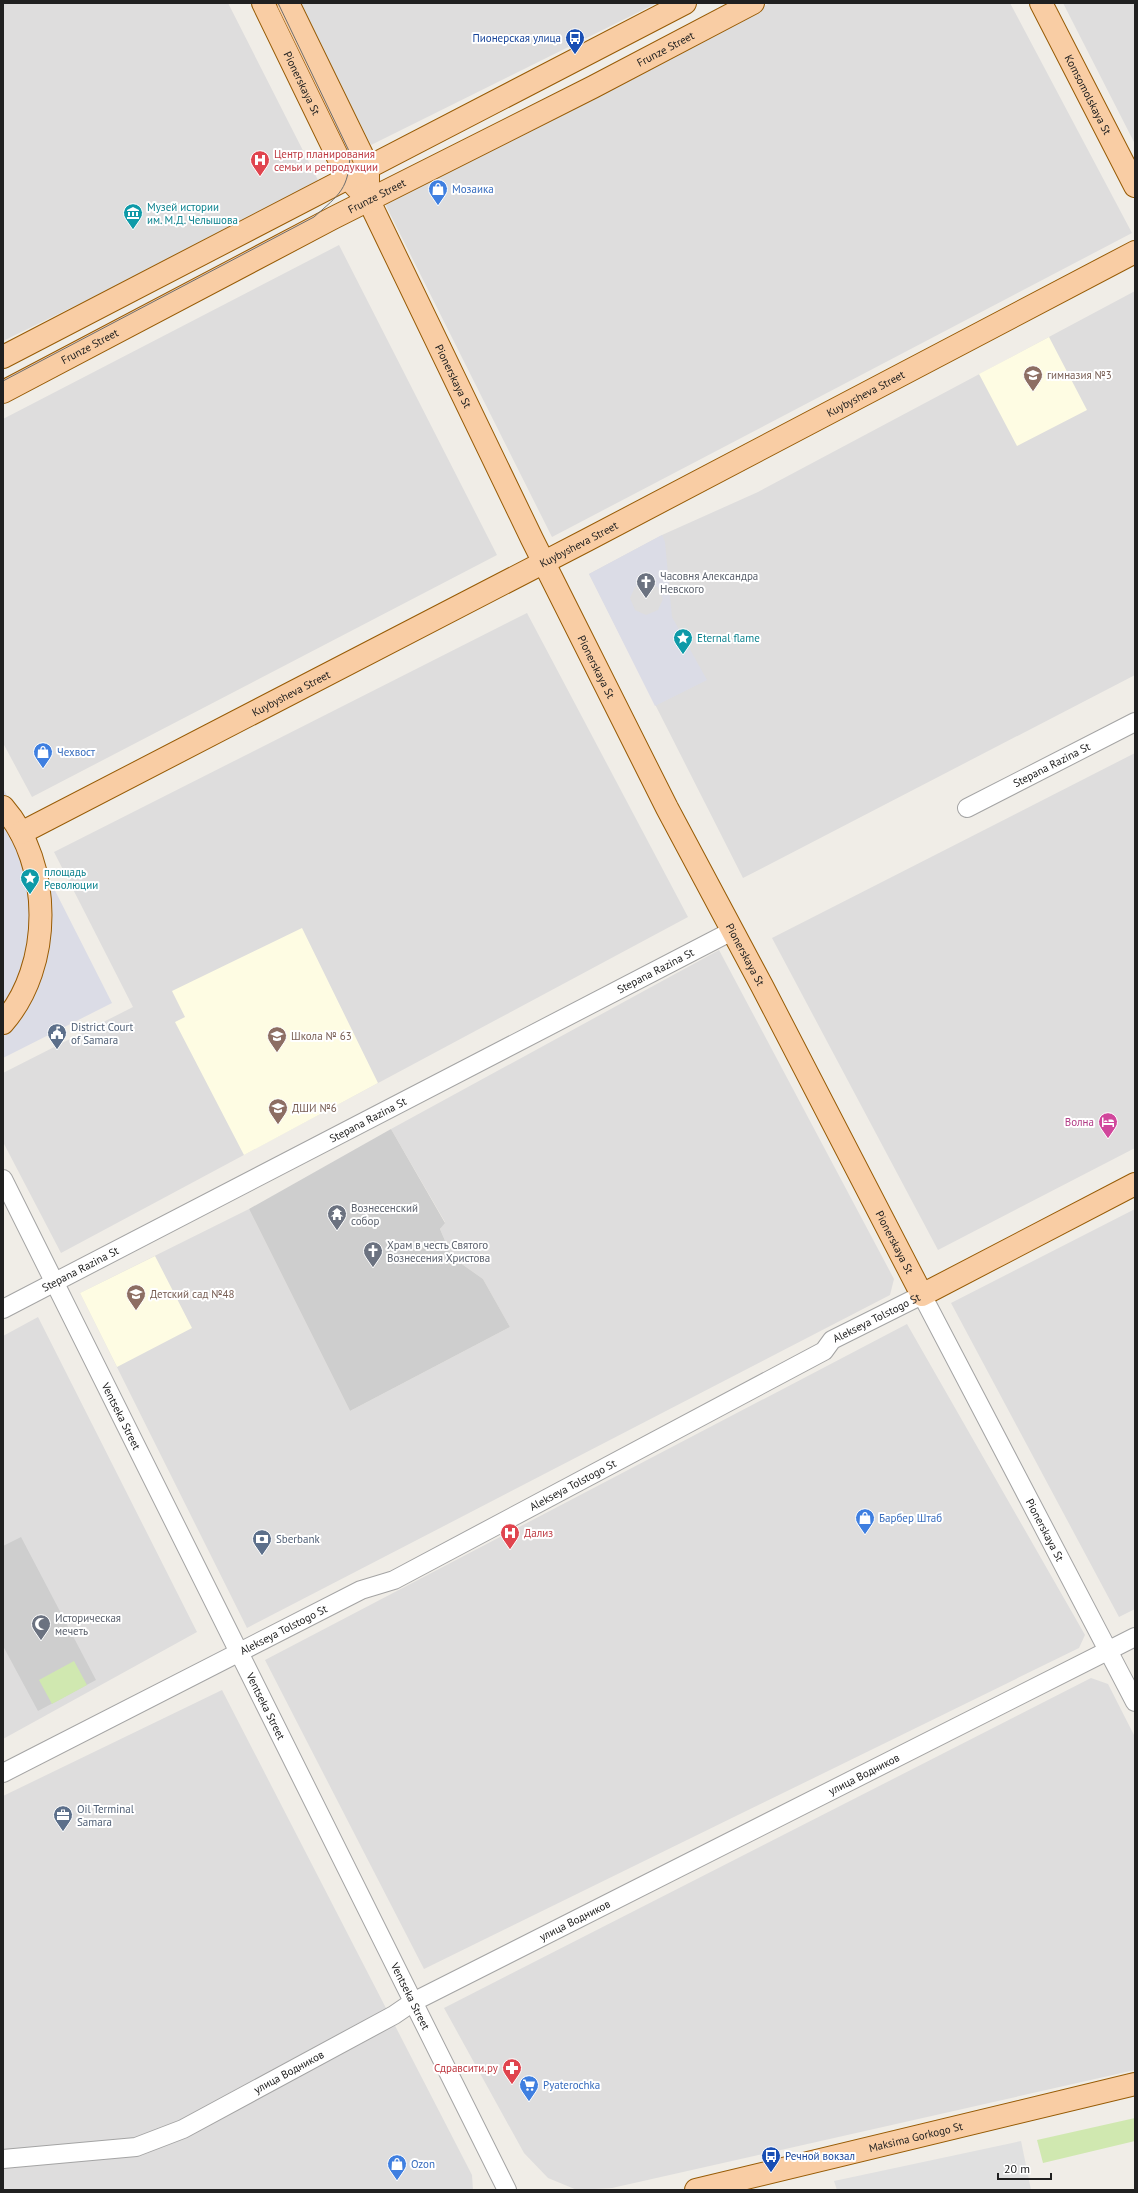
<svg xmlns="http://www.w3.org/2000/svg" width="1138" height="2193" font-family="'PT Sans',sans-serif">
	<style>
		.residential { fill: #dedddd }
		.education { fill: #fefce3 }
		.religious { fill: #cecece }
		.grass { fill: #d0e8b0 }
		.parking { fill: #e0e0e0 }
		.plaza { fill: #dbdce6; fill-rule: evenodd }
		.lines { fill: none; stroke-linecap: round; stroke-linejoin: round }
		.minor-casing { stroke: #a4a4a4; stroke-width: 20 }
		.major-casing { stroke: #975b05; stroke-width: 24 }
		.minor { stroke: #fff; stroke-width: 18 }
		.major { stroke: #f9cda4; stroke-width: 22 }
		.tram { stroke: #6e6e6e; stroke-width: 1 }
		.labels { text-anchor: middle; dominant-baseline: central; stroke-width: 4; stroke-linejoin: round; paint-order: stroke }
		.transit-label { font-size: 11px; fill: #164399; stroke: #fff; text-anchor: end }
		.street-label { font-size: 11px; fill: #202020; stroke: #fff }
		.health-label { font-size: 11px; fill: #be3a42; stroke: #fff; text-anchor: start }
		.shop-label { font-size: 11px; fill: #366cbe; stroke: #fff; text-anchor: start }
		.culture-label { font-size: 11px; fill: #0d838f; stroke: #fff; text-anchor: start }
		.education-label { font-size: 11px; fill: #785e54; stroke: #fff; text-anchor: start }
		.worship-label { font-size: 11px; fill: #5b616d; stroke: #fff; text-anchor: start }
		.service-label { font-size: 11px; fill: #4e5e75; stroke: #fff; text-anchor: start }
		.hotel-label { font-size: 11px; fill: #b23c85; stroke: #fff; text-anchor: end }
	</style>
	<rect width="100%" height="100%" fill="#f0ede7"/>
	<!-- residential -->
	<path class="residential" d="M3,3H228L321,186L3,341Z
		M299,3H657L371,145Z
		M770,3H1010L1132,233L552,537L384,202Z
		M1063,3H1135V144Z
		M339,245L497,555L32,797L3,743V419Z
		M1135,291V675L743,878L589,574L662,535L758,492Z
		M527,613L688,917L61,1253L3,1142V1073L133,1007L54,852Z
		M1135,753V1148L938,1250L772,938Z
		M719,950L894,1279L890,1295L247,1628L80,1293L249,1209L350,1411L510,1327L483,1279L452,1257L440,1229L445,1222L391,1129Z
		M1135,1209V1609L1119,1617L951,1303Z
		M38,1317L197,1632L3,1739V1336Z
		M907,1324L1085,1635L1079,1648L424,1969L265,1660Z
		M1091,1678L1108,1684L1135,1737V2070L612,2188L577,2190L548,2178L524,2153L444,2008Z
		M222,1690L472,2175L473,2190H3V1796Z"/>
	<!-- education -->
	<path class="education" d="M1049,337L1087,410L1017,446L979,374Z
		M302,928L378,1083L244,1155L175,1022L185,1017L172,991Z
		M155,1256L192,1328L117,1367L80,1293Z"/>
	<!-- religious -->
	<path class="religious" d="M391,1129L445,1223L440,1229L452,1257L483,1279L510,1327L350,1411L249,1209Z
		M21,1537L96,1680L38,1711L3,1646V1546Z"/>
	<!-- grass -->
	<path class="grass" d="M74,1661L87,1685L52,1704L39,1680Z
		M1135,2118V2141L1043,2163L1037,2140Z"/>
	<!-- parking -->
	<path class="parking" d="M1021,2141L1031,2190H837L834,2181Z"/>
	<!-- plaza -->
	<path class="plaza" d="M662,535L665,542L672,617L707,680L655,706L589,574ZM646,582L658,587L663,599L658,610L646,615L635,610L630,598L635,587Z
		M3,788L112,1003L3,1058Z"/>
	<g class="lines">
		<!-- minor casing -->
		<g class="minor-casing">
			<g id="minor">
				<path id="s1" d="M967,808L1135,722"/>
				<path id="s2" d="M3,1179L507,2190"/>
				<path id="s3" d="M3,1309L732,931"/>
				<path id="s4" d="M3,1773L361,1590L394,1580L824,1351L832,1340L922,1295L1135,1702"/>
				<path id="s5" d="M3,2159L136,2147L183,2129L394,2015L413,2002L1135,1637"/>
			</g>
		</g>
		<!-- major casing -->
		<g class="major-casing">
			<g id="major">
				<path id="s6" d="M263,3L348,178L369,201L532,539L667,808L762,986L922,1295L1135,1184"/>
				<path d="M288,3L368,167V182"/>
				<path id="s7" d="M1041,3L1135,186"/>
				<path d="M3,357L685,3"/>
				<path id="s8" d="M3,392L333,218L593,87L753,3"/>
				<path d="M3,807C53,864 53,966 3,1023"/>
				<path id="s9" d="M21,833L587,540L1135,252"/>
				<path id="s10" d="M696,2190L1135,2084"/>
			</g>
		</g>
		<!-- minor -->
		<use href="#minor" class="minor"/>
		<!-- major -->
		<use href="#major" class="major"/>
		<!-- tram -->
		<path class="tram" d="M3,381L314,217C340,194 349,189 350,153L278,3"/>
	</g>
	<!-- icons -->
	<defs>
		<g id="bus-pin" transform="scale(1)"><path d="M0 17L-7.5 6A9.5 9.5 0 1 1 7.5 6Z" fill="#1a4fb4" stroke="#fff"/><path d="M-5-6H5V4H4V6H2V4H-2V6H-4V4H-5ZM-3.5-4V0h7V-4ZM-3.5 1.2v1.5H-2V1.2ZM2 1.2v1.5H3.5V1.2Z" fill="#fff"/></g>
		<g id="hospital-pin" transform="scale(1)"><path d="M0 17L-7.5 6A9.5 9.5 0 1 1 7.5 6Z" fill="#e0444e" stroke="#fff"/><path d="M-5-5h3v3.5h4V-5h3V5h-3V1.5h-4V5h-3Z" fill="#fff"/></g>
		<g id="shop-pin" transform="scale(1)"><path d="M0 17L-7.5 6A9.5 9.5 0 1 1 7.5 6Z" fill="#3f7fe0" stroke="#fff"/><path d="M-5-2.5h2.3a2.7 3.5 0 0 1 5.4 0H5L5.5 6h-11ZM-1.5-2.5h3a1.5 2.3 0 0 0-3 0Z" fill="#fff"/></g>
		<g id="museum-pin" transform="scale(1)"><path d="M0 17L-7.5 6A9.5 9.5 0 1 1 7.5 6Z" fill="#0f9aa8" stroke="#fff"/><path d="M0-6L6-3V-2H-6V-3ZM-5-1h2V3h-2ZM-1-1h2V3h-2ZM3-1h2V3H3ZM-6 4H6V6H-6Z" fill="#fff"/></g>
		<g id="school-pin" transform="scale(1)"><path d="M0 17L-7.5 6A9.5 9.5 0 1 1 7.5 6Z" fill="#8d6e63" stroke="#fff"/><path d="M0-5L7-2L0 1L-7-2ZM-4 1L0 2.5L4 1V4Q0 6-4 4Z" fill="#fff"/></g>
		<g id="church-pin" transform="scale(1)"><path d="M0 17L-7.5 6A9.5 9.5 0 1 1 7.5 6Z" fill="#6b7280" stroke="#fff"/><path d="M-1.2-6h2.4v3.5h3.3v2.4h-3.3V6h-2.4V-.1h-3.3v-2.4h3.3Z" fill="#fff"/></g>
		<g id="sight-pin" transform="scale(1)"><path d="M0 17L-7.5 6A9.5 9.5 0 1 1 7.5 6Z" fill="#0f9aa8" stroke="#fff"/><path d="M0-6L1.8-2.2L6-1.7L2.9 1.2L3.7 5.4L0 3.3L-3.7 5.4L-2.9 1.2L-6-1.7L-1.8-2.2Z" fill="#fff"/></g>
		<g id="civic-pin" transform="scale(1)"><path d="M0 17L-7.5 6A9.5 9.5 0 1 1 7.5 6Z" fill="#5c6f8a" stroke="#fff"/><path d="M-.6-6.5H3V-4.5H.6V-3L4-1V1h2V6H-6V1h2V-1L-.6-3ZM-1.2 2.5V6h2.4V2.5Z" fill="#fff"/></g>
		<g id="hotel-pin" transform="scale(1)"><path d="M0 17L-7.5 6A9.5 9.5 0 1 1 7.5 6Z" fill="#d1479c" stroke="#fff"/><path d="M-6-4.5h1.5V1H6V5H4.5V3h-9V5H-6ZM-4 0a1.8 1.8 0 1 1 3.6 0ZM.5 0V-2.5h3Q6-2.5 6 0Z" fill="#fff"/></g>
		<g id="temple-pin" transform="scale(1)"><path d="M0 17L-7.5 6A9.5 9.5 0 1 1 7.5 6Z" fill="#6b7280" stroke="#fff"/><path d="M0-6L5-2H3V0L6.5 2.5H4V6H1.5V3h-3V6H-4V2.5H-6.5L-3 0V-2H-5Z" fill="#fff"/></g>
		<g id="bank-pin" transform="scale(1)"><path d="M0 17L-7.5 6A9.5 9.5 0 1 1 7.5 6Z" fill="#5c6f8a" stroke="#fff"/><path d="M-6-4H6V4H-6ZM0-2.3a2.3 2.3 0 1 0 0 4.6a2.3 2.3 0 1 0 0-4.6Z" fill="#fff"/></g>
		<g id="mosque-pin" transform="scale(1)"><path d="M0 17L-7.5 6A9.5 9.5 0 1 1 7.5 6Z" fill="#6b7280" stroke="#fff"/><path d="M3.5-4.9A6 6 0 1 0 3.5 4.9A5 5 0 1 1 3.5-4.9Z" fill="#fff"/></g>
		<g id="office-pin" transform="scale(1)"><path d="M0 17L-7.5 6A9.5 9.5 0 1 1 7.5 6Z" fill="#5c6f8a" stroke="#fff"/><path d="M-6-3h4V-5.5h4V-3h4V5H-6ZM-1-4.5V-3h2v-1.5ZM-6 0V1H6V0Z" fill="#fff"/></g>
		<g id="pharmacy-pin" transform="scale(1)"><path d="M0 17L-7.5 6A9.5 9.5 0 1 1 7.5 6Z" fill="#e0444e" stroke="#fff"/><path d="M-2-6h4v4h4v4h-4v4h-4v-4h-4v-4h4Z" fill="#fff"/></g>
		<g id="supermarket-pin" transform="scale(1)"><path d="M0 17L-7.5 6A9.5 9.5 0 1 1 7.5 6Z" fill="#3f7fe0" stroke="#fff"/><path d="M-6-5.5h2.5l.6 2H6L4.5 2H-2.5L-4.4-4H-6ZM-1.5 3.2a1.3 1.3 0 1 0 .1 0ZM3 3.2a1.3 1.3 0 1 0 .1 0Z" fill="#fff"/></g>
	</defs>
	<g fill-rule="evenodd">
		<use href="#bus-pin" x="575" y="38"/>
		<use href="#hospital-pin" x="260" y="160"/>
		<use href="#shop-pin" x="438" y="189"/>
		<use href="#museum-pin" x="133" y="213"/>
		<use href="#school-pin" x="1033" y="375"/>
		<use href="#church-pin" x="646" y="582"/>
		<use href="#sight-pin" x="683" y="638"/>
		<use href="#shop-pin" x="43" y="752"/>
		<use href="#sight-pin" x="30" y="878"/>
		<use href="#civic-pin" x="57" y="1033"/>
		<use href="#school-pin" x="277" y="1036"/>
		<use href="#school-pin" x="278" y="1108"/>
		<use href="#hotel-pin" x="1108" y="1122"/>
		<use href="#temple-pin" x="337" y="1214"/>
		<use href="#church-pin" x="373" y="1251"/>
		<use href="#school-pin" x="136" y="1294"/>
		<use href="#shop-pin" x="865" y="1518"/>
		<use href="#hospital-pin" x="510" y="1533"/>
		<use href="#bank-pin" x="262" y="1539"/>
		<use href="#mosque-pin" x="41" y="1624"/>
		<use href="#office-pin" x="63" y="1815"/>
		<use href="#pharmacy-pin" x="512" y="2068"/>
		<use href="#supermarket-pin" x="529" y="2085"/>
		<use href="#bus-pin" x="771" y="2156"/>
		<use href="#shop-pin" x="397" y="2164"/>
	</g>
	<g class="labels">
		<!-- transit labels -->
		<g class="transit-label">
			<text x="561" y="38">Пионерская улица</text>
			<text x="785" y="2156" text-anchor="start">Речной вокзал</text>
		</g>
		<!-- street labels -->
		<g class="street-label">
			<text stroke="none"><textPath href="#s8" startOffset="746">Frunze Street</textPath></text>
			<text stroke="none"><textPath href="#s6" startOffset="89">Pionerskaya St</textPath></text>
			<text stroke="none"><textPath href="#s7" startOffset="103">Komsomolskaya St</textPath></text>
			<text stroke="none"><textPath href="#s8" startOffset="422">Frunze Street</textPath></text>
			<text stroke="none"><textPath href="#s8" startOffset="98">Frunze Street</textPath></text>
			<text stroke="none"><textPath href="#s6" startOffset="420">Pionerskaya St</textPath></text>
			<text stroke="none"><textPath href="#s9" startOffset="952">Kuybysheva Street</textPath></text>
			<text stroke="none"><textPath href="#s9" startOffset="628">Kuybysheva Street</textPath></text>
			<text stroke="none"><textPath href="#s6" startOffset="744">Pionerskaya St</textPath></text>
			<text stroke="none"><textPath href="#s9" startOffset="304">Kuybysheva Street</textPath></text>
			<text stroke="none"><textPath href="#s1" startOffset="95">Stepana Razina St</textPath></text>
			<text stroke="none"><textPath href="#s6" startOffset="1068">Pionerskaya St</textPath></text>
			<text stroke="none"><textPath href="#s3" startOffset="735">Stepana Razina St</textPath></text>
			<text stroke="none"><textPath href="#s3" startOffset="411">Stepana Razina St</textPath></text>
			<text stroke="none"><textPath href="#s6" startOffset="1392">Pionerskaya St</textPath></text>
			<text stroke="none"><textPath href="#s3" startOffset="87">Stepana Razina St</textPath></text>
			<text stroke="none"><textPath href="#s4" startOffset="987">Alekseya Tolstogo St</textPath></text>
			<text stroke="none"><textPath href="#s2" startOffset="265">Ventseka Street</textPath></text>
			<text stroke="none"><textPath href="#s4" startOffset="639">Alekseya Tolstogo St</textPath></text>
			<text stroke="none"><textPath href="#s4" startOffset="1303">Pionerskaya St</textPath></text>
			<text stroke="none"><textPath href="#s4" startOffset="315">Alekseya Tolstogo St</textPath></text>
			<text stroke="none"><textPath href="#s2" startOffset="589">Ventseka Street</textPath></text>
			<text stroke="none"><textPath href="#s5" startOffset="952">улица Водников</textPath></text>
			<text stroke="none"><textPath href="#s5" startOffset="628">улица Водников</textPath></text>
			<text stroke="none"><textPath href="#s2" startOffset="913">Ventseka Street</textPath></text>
			<text stroke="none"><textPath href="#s5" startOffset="304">улица Водников</textPath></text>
			<text stroke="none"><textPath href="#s10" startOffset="226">Maksima Gorkogo St</textPath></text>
		</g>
		<!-- health labels -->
		<g class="health-label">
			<text x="274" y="154">Центр планирования<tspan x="274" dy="13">семьи и репродукции</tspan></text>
			<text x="524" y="1533">Дализ</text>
			<text x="498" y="2068" text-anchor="end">Сдравсити.ру</text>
		</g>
		<!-- shop labels -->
		<g class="shop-label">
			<text x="452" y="189">Мозаика</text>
			<text x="57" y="752">Чехвост</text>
			<text x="879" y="1518">Барбер Штаб</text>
			<text x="543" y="2085">Pyaterochka</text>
			<text x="411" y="2164">Ozon</text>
		</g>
		<!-- culture labels -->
		<g class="culture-label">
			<text x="147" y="207">Музей истории<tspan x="147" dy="13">им. М.Д. Челышова</tspan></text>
			<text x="697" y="638">Eternal flame</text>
			<text x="44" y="872">площадь<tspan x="44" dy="13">Революции</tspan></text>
		</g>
		<!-- education labels -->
		<g class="education-label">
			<text x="1047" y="375">гимназия №3</text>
			<text x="291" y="1036">Школа № 63</text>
			<text x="292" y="1108">ДШИ №6</text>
			<text x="150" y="1294">Детский сад №48</text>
		</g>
		<!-- worship labels -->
		<g class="worship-label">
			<text x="660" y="576">Часовня Александра<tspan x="660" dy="13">Невского</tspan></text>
			<text x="351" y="1208">Вознесенский<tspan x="351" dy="13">собор</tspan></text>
			<text x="387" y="1245">Храм в честь Святого<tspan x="387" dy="13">Вознесения Христова</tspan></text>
			<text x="55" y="1618">Историческая<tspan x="55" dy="13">мечеть</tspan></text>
		</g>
		<!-- service labels -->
		<g class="service-label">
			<text x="71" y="1027">District Court<tspan x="71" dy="13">of Samara</tspan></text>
			<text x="276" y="1539">Sberbank</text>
			<text x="77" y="1809">Oil Terminal<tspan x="77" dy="13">Samara</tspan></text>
		</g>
		<!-- hotel labels -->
		<g class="hotel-label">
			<text x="1094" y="1122">Волна</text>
		</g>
	</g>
	<!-- border -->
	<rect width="1138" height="2193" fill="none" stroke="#202020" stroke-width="8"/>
	<!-- scale -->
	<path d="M998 2173v6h53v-6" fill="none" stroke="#202020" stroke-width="2"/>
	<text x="1004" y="2173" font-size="12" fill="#202020" stroke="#ffffff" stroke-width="3" paint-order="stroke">20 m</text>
</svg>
